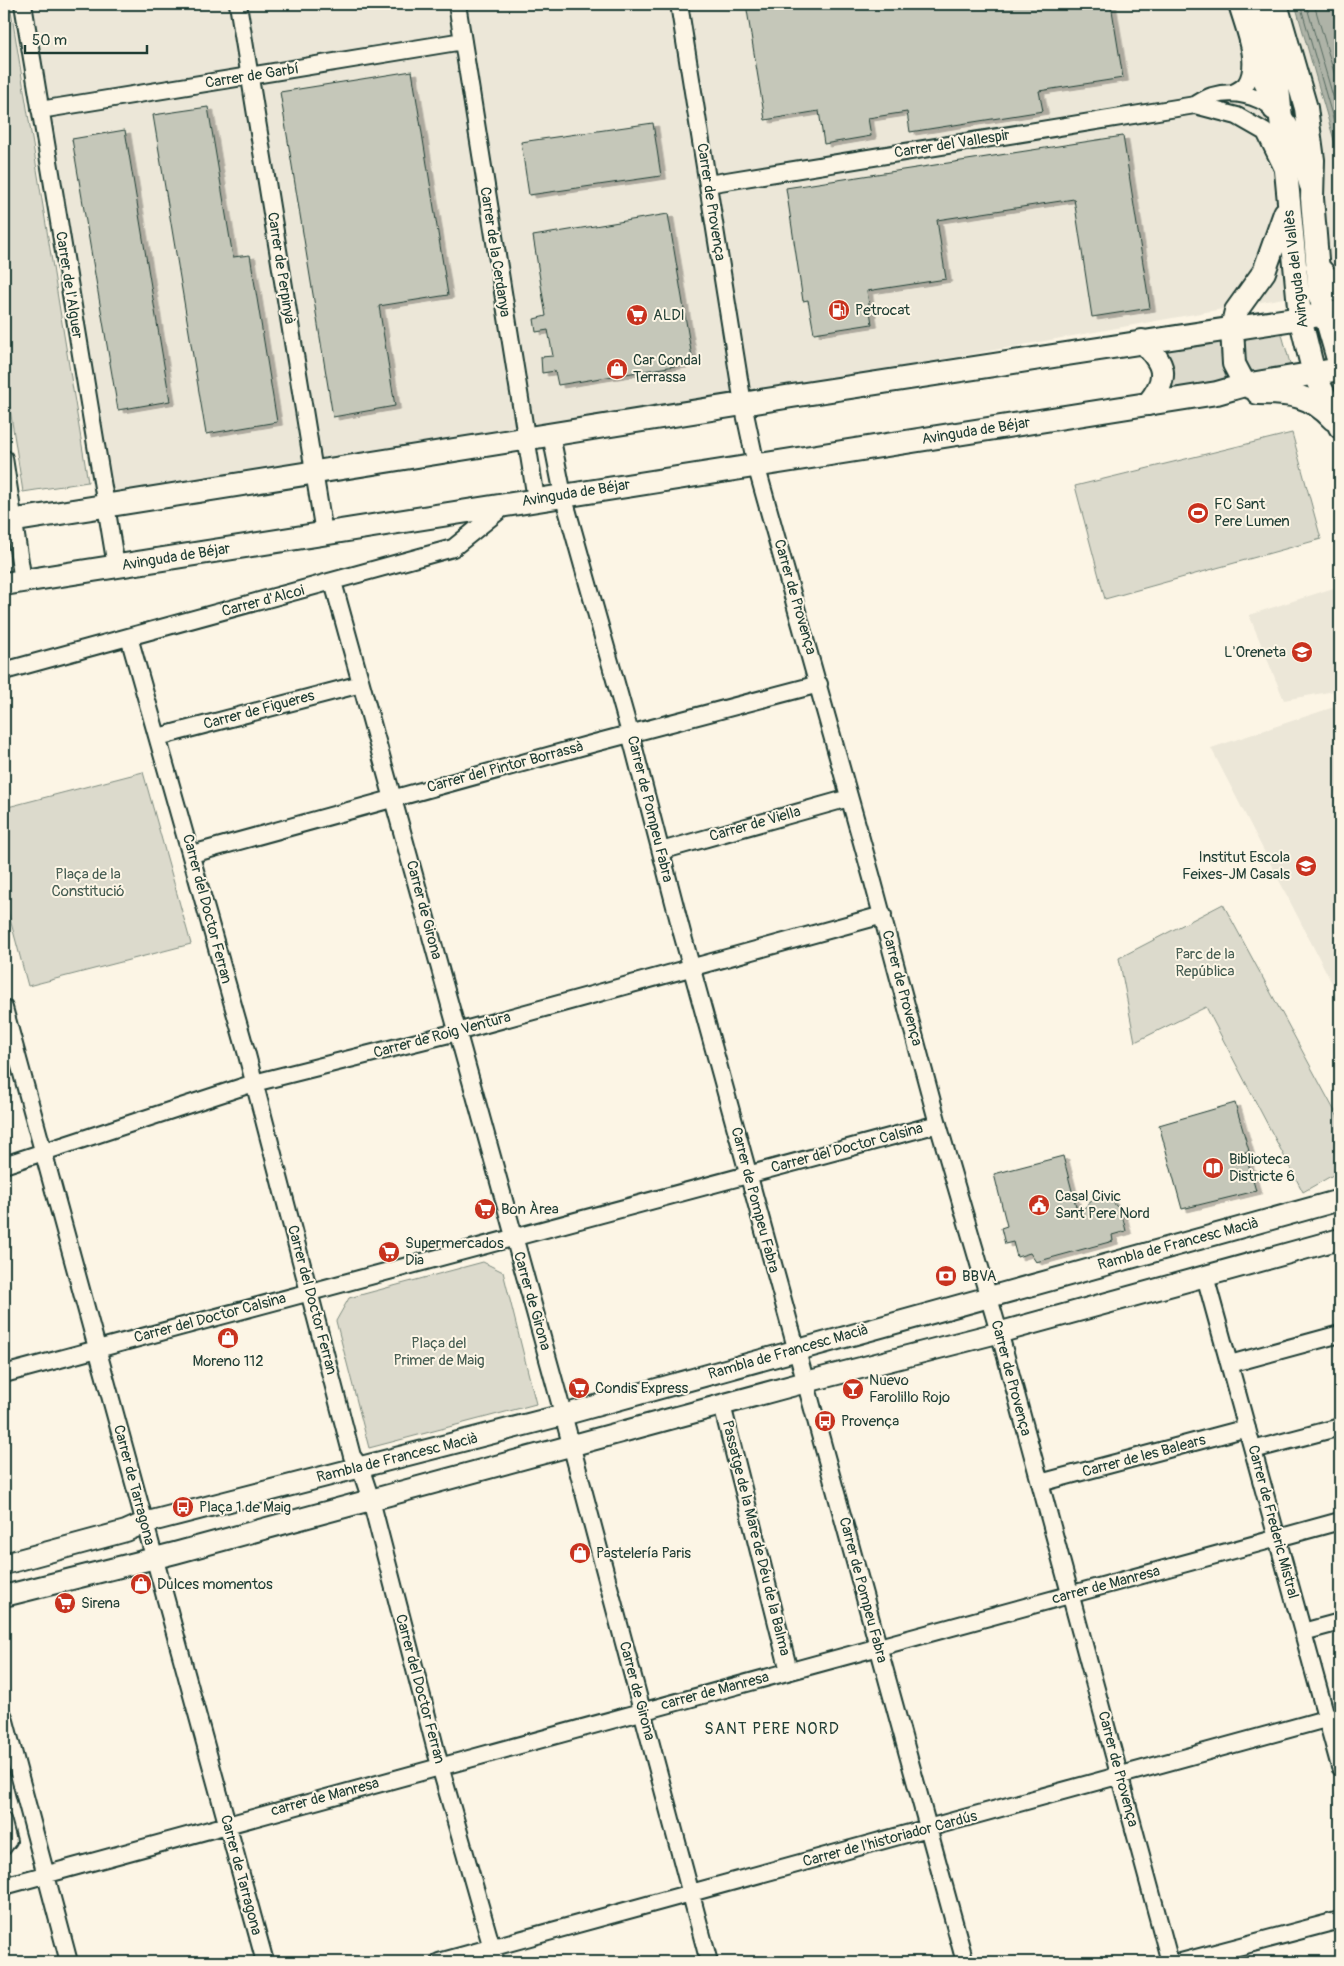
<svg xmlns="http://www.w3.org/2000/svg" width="1344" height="1966" font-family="Pangolin,sans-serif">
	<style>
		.built { fill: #ece7d8 }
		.green { fill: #dcdacc; stroke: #7e8c80 }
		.water { fill: #aeb3a7; stroke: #758479 }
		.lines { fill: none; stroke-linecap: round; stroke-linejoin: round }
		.shore { stroke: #586c62; stroke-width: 1 }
		.building { fill: #c5c7b9; stroke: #1f3d34; filter: url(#shadow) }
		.pedestrian-casing { stroke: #1f3d34; stroke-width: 16 }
		.minor-casing { stroke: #1f3d34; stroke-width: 20 }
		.tertiary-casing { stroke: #1f3d34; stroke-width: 24 }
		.secondary-casing { stroke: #1f3d34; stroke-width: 26 }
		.pedestrian { stroke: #fcf5e5; stroke-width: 12 }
		.minor { stroke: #fcf5e5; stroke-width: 16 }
		.tertiary { stroke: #fcf5e5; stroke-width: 20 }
		.secondary { stroke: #fcf5e5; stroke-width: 22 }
		.labels { text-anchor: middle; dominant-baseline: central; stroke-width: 4; stroke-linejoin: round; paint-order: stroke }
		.street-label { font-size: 15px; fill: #1f3d34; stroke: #fcf5e5 }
		.poi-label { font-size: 15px; fill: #1f3d34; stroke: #fcf5e5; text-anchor: start }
		.park-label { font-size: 15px; fill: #455c52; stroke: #fcf5e5 }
		.neighbourhood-label { font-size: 16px; letter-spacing: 1px; fill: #1f3d34; stroke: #fcf5e5 }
	</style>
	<defs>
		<filter id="shadow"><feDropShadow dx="5.5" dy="3" stdDeviation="0" flood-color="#0004"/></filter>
	</defs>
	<rect width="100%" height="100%" fill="#fcf5e5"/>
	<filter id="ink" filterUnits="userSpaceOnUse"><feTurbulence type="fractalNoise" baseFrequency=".02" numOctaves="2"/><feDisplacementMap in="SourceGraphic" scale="10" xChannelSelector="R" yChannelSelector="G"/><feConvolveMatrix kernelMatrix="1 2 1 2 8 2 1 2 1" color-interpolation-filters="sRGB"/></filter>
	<g filter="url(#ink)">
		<!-- built -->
		<path class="built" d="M12,4H1295L1340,161V288L96,511Z
			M1340,586V690L1284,700L1249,615Z
			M1340,705V984L1334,987L1211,748Z"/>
		<!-- green -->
		<path class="green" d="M4,4H10L88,482L23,492L4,371Z
			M1281,331L1291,367L1260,374L1247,368L1240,353L1241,347L1248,337Z
			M1221,339V355L1226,379L1166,390L1160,346Z
			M1292,433L1321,539L1105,599L1075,486Z
			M143,772L191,944L28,986L4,897V808Z
			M1223,904L1340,1121V1171L1303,1192L1206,1007L1135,1042L1119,958Z
			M483,1262L503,1272L536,1404L369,1448L336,1321L349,1298Z"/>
		<!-- water -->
		<path class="water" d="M1295,4H1340V161Z"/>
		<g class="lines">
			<!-- shore -->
			<path class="shore" d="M1300,4L1340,143
				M1306,4L1340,120
				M1314,4L1340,93"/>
		</g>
		<!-- building -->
		<path class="building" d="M746,4H1111L1123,78L1039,91L1043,111L910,132L907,112L868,118L871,136L824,144L819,111L765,120Z
			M412,71L448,295L379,306L395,406L333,417L280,92Z
			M208,107L233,257L250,255L277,422L206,434L153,115Z
			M653,123L661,176L529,195L521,142Z
			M125,130L170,401L118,410L72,139Z
			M1123,136L1150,308L1092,317L1074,199L937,220L946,279L867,291L872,324L814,333L808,300L803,301L786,188Z
			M668,214L693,363L558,385L555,371L542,373L541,357L553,356L548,330L536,332L534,319L546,316L533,236Z
			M1235,1103L1249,1151L1245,1152L1256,1191L1182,1209L1159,1125Z
			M1063,1156L1078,1214L1102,1191L1121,1211L1126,1231L1112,1235L1113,1241L1036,1262L1030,1253L1017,1257L1013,1242L1005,1244L1001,1228L1007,1226L994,1174Z"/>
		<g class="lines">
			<!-- pedestrian casing -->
			<g class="pedestrian-casing">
				<path id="pedestrian" d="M4,1819L10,1841L4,1849"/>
			</g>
			<!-- minor casing -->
			<g class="minor-casing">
				<path id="minor" d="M23,4L116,566
					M238,4L324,533
					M457,4L536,499
					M679,4L743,404L756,465L872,878L938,1124L1003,1346L1170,1962
					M1254,57L1272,111
					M1233,93C1237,91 1243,88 1246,84C1260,63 1243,26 1237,4
					M1195,105L1237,116L1265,132L1282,167
					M40,110L463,41
					M708,184L1195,105C1200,102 1206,98 1212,96C1242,87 1282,103 1293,133C1300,150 1302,169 1308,186
					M551,435L563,495L630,733L682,933L965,1962
					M4,458L23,581
					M333,582L559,1399L709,1962
					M129,637L246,1051L352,1456L360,1467L371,1500L440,1766L496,1962
					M4,671L453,548L505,506
					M158,737L361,684
					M661,851L849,798
					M192,854L595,743L819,684
					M4,1008L265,1962
					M4,1165L254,1083L457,1032L883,915
					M1205,1276L1340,1767
					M1230,1364L1340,1334
					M4,1374L938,1124
					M722,1405L789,1671
					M1253,1450L1340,1427
					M1040,1483L1247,1428
					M1303,1632L1340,1622
					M4,1717L69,1962
					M4,1886L1340,1521
					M439,1962L1340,1715
					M1181,1962L1340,1920"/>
			</g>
			<!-- tertiary casing -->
			<g class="tertiary-casing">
				<path id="tertiary" d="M4,1564L126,1531L144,1523L563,1415L1340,1200
					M4,1596L175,1553L806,1382L1005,1331L1340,1239"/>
			</g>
			<!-- secondary casing -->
			<g class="secondary-casing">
				<path id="secondary" d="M1254,4L1278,87L1300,317L1314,374L1340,427
					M1276,4L1306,108L1313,160L1312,198L1320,296L1340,366
					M1317,266L1340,292
					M1142,341C1165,364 1170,377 1148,404
					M1258,390L1245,385L1234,364L1232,328L1236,311L1264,272L1285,213
					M1258,393C1290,393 1310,394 1333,419
					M4,522L792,396L1340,312
					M4,584L1217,393L1245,385L1340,369"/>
			</g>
			<!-- pedestrian -->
			<use href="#pedestrian" class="pedestrian"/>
			<!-- minor -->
			<use href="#minor" class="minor"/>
			<!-- tertiary -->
			<use href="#tertiary" class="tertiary"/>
			<!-- secondary -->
			<use href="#secondary" class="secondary"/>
		</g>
	</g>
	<!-- icons -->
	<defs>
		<g id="fuel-disc" transform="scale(1.125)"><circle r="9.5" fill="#c8321e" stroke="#fcf5e5"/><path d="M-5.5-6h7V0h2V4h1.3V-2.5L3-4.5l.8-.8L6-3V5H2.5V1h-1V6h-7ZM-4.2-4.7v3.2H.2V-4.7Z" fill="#fff"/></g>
		<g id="supermarket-disc" transform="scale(1.125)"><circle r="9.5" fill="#c8321e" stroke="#fcf5e5"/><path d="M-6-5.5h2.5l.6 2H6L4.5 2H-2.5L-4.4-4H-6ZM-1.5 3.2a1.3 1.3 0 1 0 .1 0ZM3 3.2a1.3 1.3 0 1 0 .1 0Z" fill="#fff"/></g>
		<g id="shop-disc" transform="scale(1.125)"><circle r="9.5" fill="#c8321e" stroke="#fcf5e5"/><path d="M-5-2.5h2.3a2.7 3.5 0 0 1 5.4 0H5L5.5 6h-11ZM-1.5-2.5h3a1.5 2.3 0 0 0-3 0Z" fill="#fff"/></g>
		<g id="stadium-disc" transform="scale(1.125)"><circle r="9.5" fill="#c8321e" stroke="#fcf5e5"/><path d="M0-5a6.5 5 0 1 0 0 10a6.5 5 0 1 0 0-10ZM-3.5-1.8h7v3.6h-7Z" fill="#fff"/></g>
		<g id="school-disc" transform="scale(1.125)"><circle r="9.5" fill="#c8321e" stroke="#fcf5e5"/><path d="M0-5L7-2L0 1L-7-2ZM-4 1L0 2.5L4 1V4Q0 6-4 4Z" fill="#fff"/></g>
		<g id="library-disc" transform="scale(1.125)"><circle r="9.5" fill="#c8321e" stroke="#fcf5e5"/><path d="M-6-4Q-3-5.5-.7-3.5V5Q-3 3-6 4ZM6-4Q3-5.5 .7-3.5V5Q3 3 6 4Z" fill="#fff"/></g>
		<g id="civic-disc" transform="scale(1.125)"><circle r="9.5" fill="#c8321e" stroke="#fcf5e5"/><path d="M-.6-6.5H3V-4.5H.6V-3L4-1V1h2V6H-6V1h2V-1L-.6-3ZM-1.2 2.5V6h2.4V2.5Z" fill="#fff"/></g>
		<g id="bank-disc" transform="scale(1.125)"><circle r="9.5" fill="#c8321e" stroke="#fcf5e5"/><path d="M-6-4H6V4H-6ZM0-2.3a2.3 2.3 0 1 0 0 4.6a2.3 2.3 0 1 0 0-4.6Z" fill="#fff"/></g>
		<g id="bar-disc" transform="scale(1.125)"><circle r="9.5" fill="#c8321e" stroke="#fcf5e5"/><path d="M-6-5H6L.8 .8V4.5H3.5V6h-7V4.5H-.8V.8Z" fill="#fff"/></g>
		<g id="bus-disc" transform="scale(1.125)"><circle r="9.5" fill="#c8321e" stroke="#fcf5e5"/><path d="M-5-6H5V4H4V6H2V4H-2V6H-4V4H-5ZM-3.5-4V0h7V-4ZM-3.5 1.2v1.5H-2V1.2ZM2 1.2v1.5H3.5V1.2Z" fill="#fff"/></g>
	</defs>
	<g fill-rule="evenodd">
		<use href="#fuel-disc" x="839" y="310"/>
		<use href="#supermarket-disc" x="637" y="315"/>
		<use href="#shop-disc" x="617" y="369"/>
		<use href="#stadium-disc" x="1198" y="513"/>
		<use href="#school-disc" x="1302" y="652"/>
		<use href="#school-disc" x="1306" y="866"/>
		<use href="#library-disc" x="1213" y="1168"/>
		<use href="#civic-disc" x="1039" y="1205"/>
		<use href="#supermarket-disc" x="485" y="1209"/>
		<use href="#supermarket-disc" x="389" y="1252"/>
		<use href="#bank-disc" x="946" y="1276"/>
		<use href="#shop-disc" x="228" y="1338"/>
		<use href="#supermarket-disc" x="579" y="1388"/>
		<use href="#bar-disc" x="853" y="1389"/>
		<use href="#bus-disc" x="825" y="1421"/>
		<use href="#bus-disc" x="183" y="1507"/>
		<use href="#shop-disc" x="580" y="1553"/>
		<use href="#shop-disc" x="141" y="1584"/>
		<use href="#supermarket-disc" x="65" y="1603"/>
	</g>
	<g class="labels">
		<!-- street labels -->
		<g class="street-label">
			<text transform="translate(252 76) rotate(-9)">Carrer de Garbí</text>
			<text transform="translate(952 144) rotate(-9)">Carrer del Vallespir</text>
			<text transform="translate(711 202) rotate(81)">Carrer de Provença</text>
			<text transform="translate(495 252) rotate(81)">Carrer de la Cerdanya</text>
			<text transform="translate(281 268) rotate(81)">Carrer de Perpinyà</text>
			<text transform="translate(1296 269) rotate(-97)">Avinguda del Vallès</text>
			<text transform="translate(69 285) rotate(81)">Carrer de l'Alguer</text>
			<text transform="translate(976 431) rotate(-9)">Avinguda de Béjar</text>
			<text transform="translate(576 493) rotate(-9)">Avinguda de Béjar</text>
			<text transform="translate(176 557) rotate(-9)">Avinguda de Béjar</text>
			<text transform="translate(795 597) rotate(74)">Carrer de Provença</text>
			<text transform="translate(263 601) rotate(-15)">Carrer d'Alcoi</text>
			<text transform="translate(259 710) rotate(-15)">Carrer de Figueres</text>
			<text transform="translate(505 767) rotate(-15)">Carrer del Pintor Borrassà</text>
			<text transform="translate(650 809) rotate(76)">Carrer de Pompeu Fabra</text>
			<text transform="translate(755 824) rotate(-16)">Carrer de Viella</text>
			<text transform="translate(207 909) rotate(75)">Carrer del Doctor Ferran</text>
			<text transform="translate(424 910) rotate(75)">Carrer de Girona</text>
			<text transform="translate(902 988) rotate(75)">Carrer de Provença</text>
			<text transform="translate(442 1035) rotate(-15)">Carrer de Roig Ventura</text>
			<text transform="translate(847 1148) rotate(-15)">Carrer del Doctor Calsina</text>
			<text transform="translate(755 1200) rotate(75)">Carrer de Pompeu Fabra</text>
			<text transform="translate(1178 1244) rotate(-15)">Rambla de Francesc Macià</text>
			<text transform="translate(312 1300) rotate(75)">Carrer del Doctor Ferran</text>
			<text transform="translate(532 1301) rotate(74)">Carrer de Girona</text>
			<text transform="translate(210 1318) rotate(-15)">Carrer del Doctor Calsina</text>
			<text transform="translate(788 1352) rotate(-16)">Rambla de Francesc Macià</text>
			<text transform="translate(1011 1378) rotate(75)">Carrer de Provença</text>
			<text transform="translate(1144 1456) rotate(-15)">Carrer de les Balears</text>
			<text transform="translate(397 1458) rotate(-14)">Rambla de Francesc Macià</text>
			<text transform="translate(134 1485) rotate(75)">Carrer de Tarragona</text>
			<text transform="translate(1273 1522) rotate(75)">Carrer de Frederic Mistral</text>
			<text transform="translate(756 1538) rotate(76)">Passatge de la Mare de Déu de la Balma</text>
			<text transform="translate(1106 1585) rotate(-15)">carrer de Manresa</text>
			<text transform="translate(863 1590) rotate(75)">Carrer de Pompeu Fabra</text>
			<text transform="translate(420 1689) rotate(75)">Carrer del Doctor Ferran</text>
			<text transform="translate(637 1691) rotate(75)">Carrer de Girona</text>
			<text transform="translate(715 1691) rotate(-15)">carrer de Manresa</text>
			<text transform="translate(1118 1769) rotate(75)">Carrer de Provença</text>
			<text transform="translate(325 1797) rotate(-15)">carrer de Manresa</text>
			<text transform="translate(890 1839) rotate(-15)">Carrer de l'historiador Cardús</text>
			<text transform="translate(241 1875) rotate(75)">Carrer de Tarragona</text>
		</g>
		<!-- poi labels -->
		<g class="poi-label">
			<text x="855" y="310">Petrocat</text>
			<text x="653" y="315">ALDI</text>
			<text x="633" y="360">Car Condal<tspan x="633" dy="17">Terrassa</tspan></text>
			<text x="1214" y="504">FC Sant<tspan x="1214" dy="17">Pere Lumen</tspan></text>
			<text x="1286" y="652" text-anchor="end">L'Oreneta</text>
			<text x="1290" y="857" text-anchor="end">Institut Escola<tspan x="1290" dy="17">Feixes-JM Casals</tspan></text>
			<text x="1229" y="1159">Biblioteca<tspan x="1229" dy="17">Districte 6</tspan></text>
			<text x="1055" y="1196">Casal Civic<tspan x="1055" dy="17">Sant Pere Nord</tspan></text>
			<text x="501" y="1209">Bon Àrea</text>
			<text x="405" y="1243">Supermercados<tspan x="405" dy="17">Dia</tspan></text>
			<text x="962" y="1276">BBVA</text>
			<text x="228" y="1361" text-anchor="middle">Moreno 112</text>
			<text x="869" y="1380">Nuevo<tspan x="869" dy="17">Farolillo Rojo</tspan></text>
			<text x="595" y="1388">Condis Express</text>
			<text x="841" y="1421">Provença</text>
			<text x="199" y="1507">Plaça 1 de Maig</text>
			<text x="596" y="1553">Pastelería Paris</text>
			<text x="157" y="1584">Dulces momentos</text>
			<text x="81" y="1603">Sirena</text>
		</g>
		<!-- park labels -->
		<g class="park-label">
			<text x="88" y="874">Plaça de la<tspan x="88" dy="17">Constitució</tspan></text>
			<text x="1205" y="954">Parc de la<tspan x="1205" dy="17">República</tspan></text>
			<text x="439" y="1343">Plaça del<tspan x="439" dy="17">Primer de Maig</tspan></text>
		</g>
		<!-- neighbourhood labels -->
		<g class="neighbourhood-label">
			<text x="772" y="1729">SANT PERE NORD</text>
		</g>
	</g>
	<!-- margin -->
	<rect width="1344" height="1966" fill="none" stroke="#fcf5e5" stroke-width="20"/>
	<rect x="10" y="10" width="1324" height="1946" fill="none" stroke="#1f3d34" stroke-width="2" filter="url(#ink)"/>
	<!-- scale -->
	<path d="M25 45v8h122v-8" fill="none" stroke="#1f3d34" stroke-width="2.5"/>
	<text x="32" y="45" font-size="15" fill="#1f3d34" stroke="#fcf5e5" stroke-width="4" paint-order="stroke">50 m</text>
</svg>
